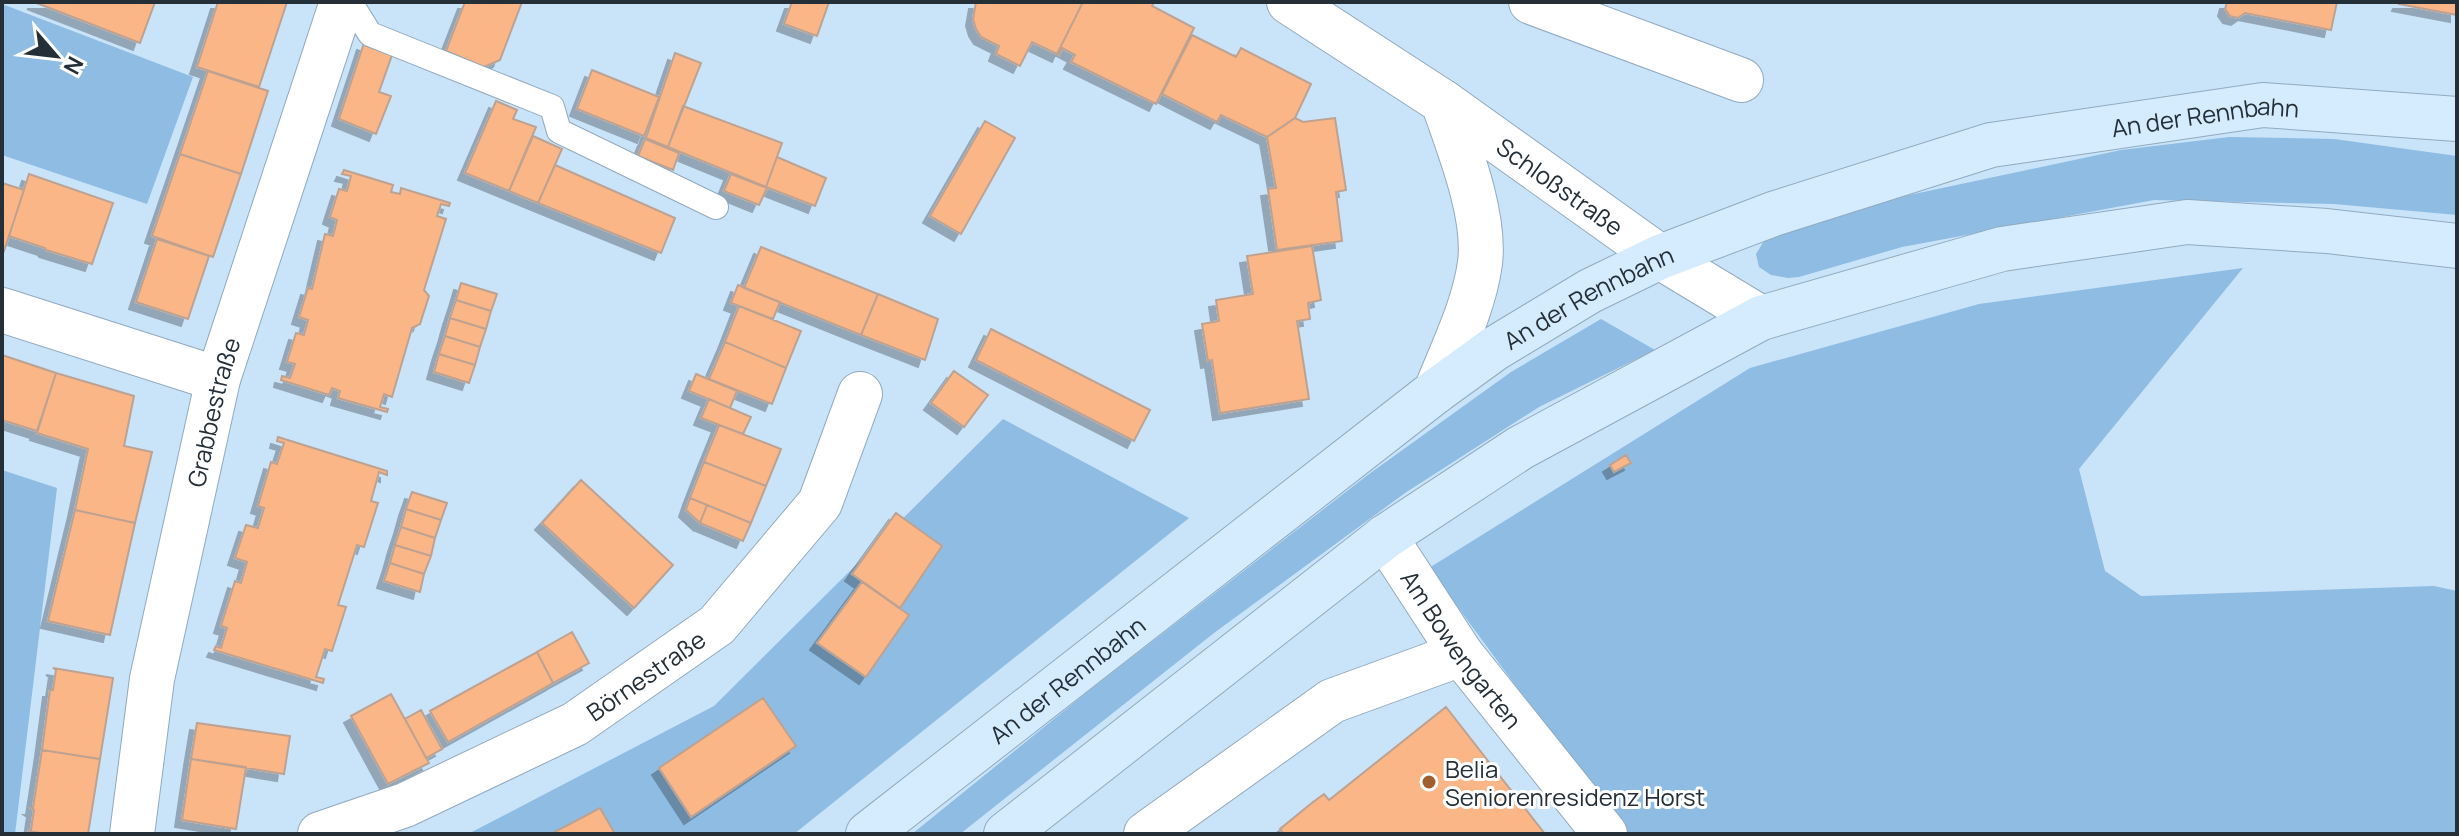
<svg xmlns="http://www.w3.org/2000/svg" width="2459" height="836" font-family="Manrope,sans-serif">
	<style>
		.green { fill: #8ebce3 }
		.building { fill: #fbb688; stroke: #bea291; stroke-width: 2; filter: url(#shadow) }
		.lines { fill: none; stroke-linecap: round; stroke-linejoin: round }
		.lane-casing { stroke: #91aabf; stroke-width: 26 }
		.street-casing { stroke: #91aabf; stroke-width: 46 }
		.secondary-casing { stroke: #91aabf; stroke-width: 46 }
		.lane { stroke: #fff; stroke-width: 24 }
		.street { stroke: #fff; stroke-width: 44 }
		.secondary { stroke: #d4ecfe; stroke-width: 44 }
		.poi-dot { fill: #a25f2e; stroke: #fff; stroke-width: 3 }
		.labels { text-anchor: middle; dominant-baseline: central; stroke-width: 6; stroke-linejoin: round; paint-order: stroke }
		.street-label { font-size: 24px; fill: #252f37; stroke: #fff }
		.poi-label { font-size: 24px; fill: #252f37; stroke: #fff; text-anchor: start }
	</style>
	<defs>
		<filter id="shadow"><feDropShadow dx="-7" dy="7" stdDeviation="0" flood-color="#0004"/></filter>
	</defs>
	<rect width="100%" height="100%" fill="#c9e3f9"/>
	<!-- green -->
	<path class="green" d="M2,4L193,77L147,204L2,155Z
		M2229,137L2334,139L2457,156V215L2334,204L2154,200L1902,247L1799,277L1788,278L1771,275L1759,267L1756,254L1764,241L1881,201L2121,150Z
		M2243,268L2079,469L2105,571L2141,596L2434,586L2457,591V834H1625L1429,568L1750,368L1979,304Z
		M1601,319L1655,350L1539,407L1405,493L1214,633L960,834H912L1091,689L1369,474L1511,372Z
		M1003,419L1189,518L794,834H468L714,706Z
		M2,470L57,488L15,834H2Z"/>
	<!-- building -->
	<path class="building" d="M34,2H155L140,43Z
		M218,2H287L259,87L197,67Z
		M465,2H522L500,60L484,67L446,51Z
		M792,2H829L817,36L784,24Z
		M976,2H1083L1057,54L1032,42L1020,66L996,54L999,46L981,37L976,29L973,19Z
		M1083,2H1152L1154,3L1152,6L1194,28L1156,104L1071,62L1075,55L1062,48L1059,55L1057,54Z
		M2227,2H2337L2331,30L2245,13L2238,18L2230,16L2225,9Z
		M2400,2H2457V15L2399,4Z
		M1192,35L1236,57L1241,48L1311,84L1295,118L1267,137L1221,115L1217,122L1162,94Z
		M364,43L367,44L366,46L392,55L379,92L391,96L376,134L339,119Z
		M675,53L701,63L668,147L646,138Z
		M592,70L659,97L644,136L577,109Z
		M208,71L268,91L241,174L180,154Z
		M496,101L517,110L513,119L536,127L509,191L465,173Z
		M683,106L782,143L766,187L668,147Z
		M1295,118L1303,122L1335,118L1346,190L1336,192L1342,241L1277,250L1268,189L1276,188L1267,137Z
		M985,121L1015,138L961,234L930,216Z
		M533,136L562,149L538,203L509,191Z
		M645,139L679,153L673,170L638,156Z
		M180,154L241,174L213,257L152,236Z
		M777,157L826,178L815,206L766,187Z
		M555,165L675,218L661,253L538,203Z
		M344,170L393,185L391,192L400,194L401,188L450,203L449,206L441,204L437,216L446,219L424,290L429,296L420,324L412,328L392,397L384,394L380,407L388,409L387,412L338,398L340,391L332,388L329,395L281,380L282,376L290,378L295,364L287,362L296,333L304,335L308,320L299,317L308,288L312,289L325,234L333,236L337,220L330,217L339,189L347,191L351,176L342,174Z
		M29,174L113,203L92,264L46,250L45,248L9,236Z
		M731,174L767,188L759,205L724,191Z
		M2,183L24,190L4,251L2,250Z
		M157,239L209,256L188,319L136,302Z
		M1312,246L1321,300L1308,303L1310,319L1297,321L1309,399L1220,413L1212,360L1208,361L1202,324L1219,321L1216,300L1253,294L1247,256Z
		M761,247L878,294L861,335L744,288Z
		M461,283L497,294L491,311L456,300Z
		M738,285L780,302L773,319L731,303Z
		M878,294L938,319L925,360L861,335Z
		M456,300L491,311L486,329L450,318Z
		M739,306L801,331L786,368L725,342Z
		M450,318L486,329L480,347L445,336Z
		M991,329L1150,410L1134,441L976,360Z
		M445,336L480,347L475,365L439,354Z
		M725,342L786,368L772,404L709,379Z
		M439,354L475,365L469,383L434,372Z
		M2,355L56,373L37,431L2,420Z
		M954,371L988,395L964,427L931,403Z
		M56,373L134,396L124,446L152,452L135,523L75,510L88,449L37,433Z
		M696,374L737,391L730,408L689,391Z
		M709,399L751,417L743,434L701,418Z
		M719,425L781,449L766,486L704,462Z
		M278,437L387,471V475L379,472L371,501L378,503L364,547L357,545L338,605L346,607L332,651L325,649L316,677L324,679L323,683L214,650L216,646L221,648L227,628L221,626L235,581L241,583L247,562L235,558L246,525L258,528L264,508L258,506L271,462L277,464L284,443L277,441Z
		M1626,455L1631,463L1614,472L1610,465Z
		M704,462L766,486L751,523L690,498Z
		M581,480L673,565L634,608L542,523Z
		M412,492L447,503L441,520L406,509Z
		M690,498L707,505L700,523L686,510Z
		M707,505L751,523L743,541L700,523Z
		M406,509L441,520L435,538L401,527Z
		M75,510L135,523L110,635L48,621Z
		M896,513L942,546L900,608L852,574Z
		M401,527L435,538L431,556L395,545Z
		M395,545L431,556L424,574L390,563Z
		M390,563L424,574L420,592L384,581Z
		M862,582L909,615L866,677L817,643Z
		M572,632L589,663L553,683L537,652Z
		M537,652L553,683L448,742L430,711Z
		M53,668L113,678L100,759L42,750L50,690H53L56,670Z
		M391,694L429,763L388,784L351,716Z
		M763,698L796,746L691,817L659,768Z
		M1446,707L1545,834H1284L1280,829L1313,802L1324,794L1329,800Z
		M421,710L442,749L426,758L405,719Z
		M197,723L290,736L284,774L191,759Z
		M42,750L100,759L88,834H47L28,831L31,830L34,810L31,808H33Z
		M191,759L246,767L236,829L182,820Z
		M600,808L615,834H551Z"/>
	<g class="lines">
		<!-- lane casing -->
		<g class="lane-casing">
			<path id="lane" d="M350,2L370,34L552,107L559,131L716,207"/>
		</g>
		<!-- street casing -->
		<g class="street-casing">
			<g id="street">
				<path id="s1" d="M1289,2L1443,102L1660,257L1761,318"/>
				<path d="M1531,2L1741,80"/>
				<path d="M2,310L218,379"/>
				<path d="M1436,391C1452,350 1474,307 1480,263C1486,215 1459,148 1443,102"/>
				<path id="s2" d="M1385,537L1461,654L1605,834"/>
				<path id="s3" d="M132,834L152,679L218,379L342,2"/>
				<path id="s4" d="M320,834L405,805L575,724L717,625L820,503L860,394"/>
				<path d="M1146,834L1332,701L1461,654"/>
			</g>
		</g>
		<!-- secondary casing -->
		<g class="secondary-casing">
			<g id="secondary">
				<path id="s5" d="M868,834L1436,391L1494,349L1590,291L1660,257L1773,214L1991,145L2263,105L2457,119"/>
				<path d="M1006,834L1385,537L1520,448L1761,318L2002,249L2187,222L2327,231L2457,246"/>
			</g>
		</g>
		<!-- lane -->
		<use href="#lane" class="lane"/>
		<!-- street -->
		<use href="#street" class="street"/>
		<!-- secondary -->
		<use href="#secondary" class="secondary"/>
	</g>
	<!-- markers -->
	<circle class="poi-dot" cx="1429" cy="782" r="8"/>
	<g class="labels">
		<!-- street labels -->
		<g class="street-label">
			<text stroke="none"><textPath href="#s5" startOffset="1548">An der Rennbahn</textPath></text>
			<text stroke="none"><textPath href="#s1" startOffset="328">Schloßstraße</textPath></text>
			<text stroke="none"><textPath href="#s5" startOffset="900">An der Rennbahn</textPath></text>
			<text stroke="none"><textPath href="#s3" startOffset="430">Grabbestraße</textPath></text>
			<text stroke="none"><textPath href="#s2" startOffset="136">Am Bowengarten</textPath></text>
			<text stroke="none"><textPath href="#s4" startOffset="364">Börnestraße</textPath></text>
			<text stroke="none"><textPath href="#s5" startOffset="252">An der Rennbahn</textPath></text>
		</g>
		<!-- poi labels -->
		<g class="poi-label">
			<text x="1445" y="768">Belia<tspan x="1445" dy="28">Seniorenresidenz Horst</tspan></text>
		</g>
	</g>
	<!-- border -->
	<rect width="2459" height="836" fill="none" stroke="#252f37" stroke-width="8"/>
	<!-- north arrow -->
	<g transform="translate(56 56) rotate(118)" stroke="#ffffff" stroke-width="6" paint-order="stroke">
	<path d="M0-6L14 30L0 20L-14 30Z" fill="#252f37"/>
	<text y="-12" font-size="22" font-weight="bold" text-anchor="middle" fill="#252f37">N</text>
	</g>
</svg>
